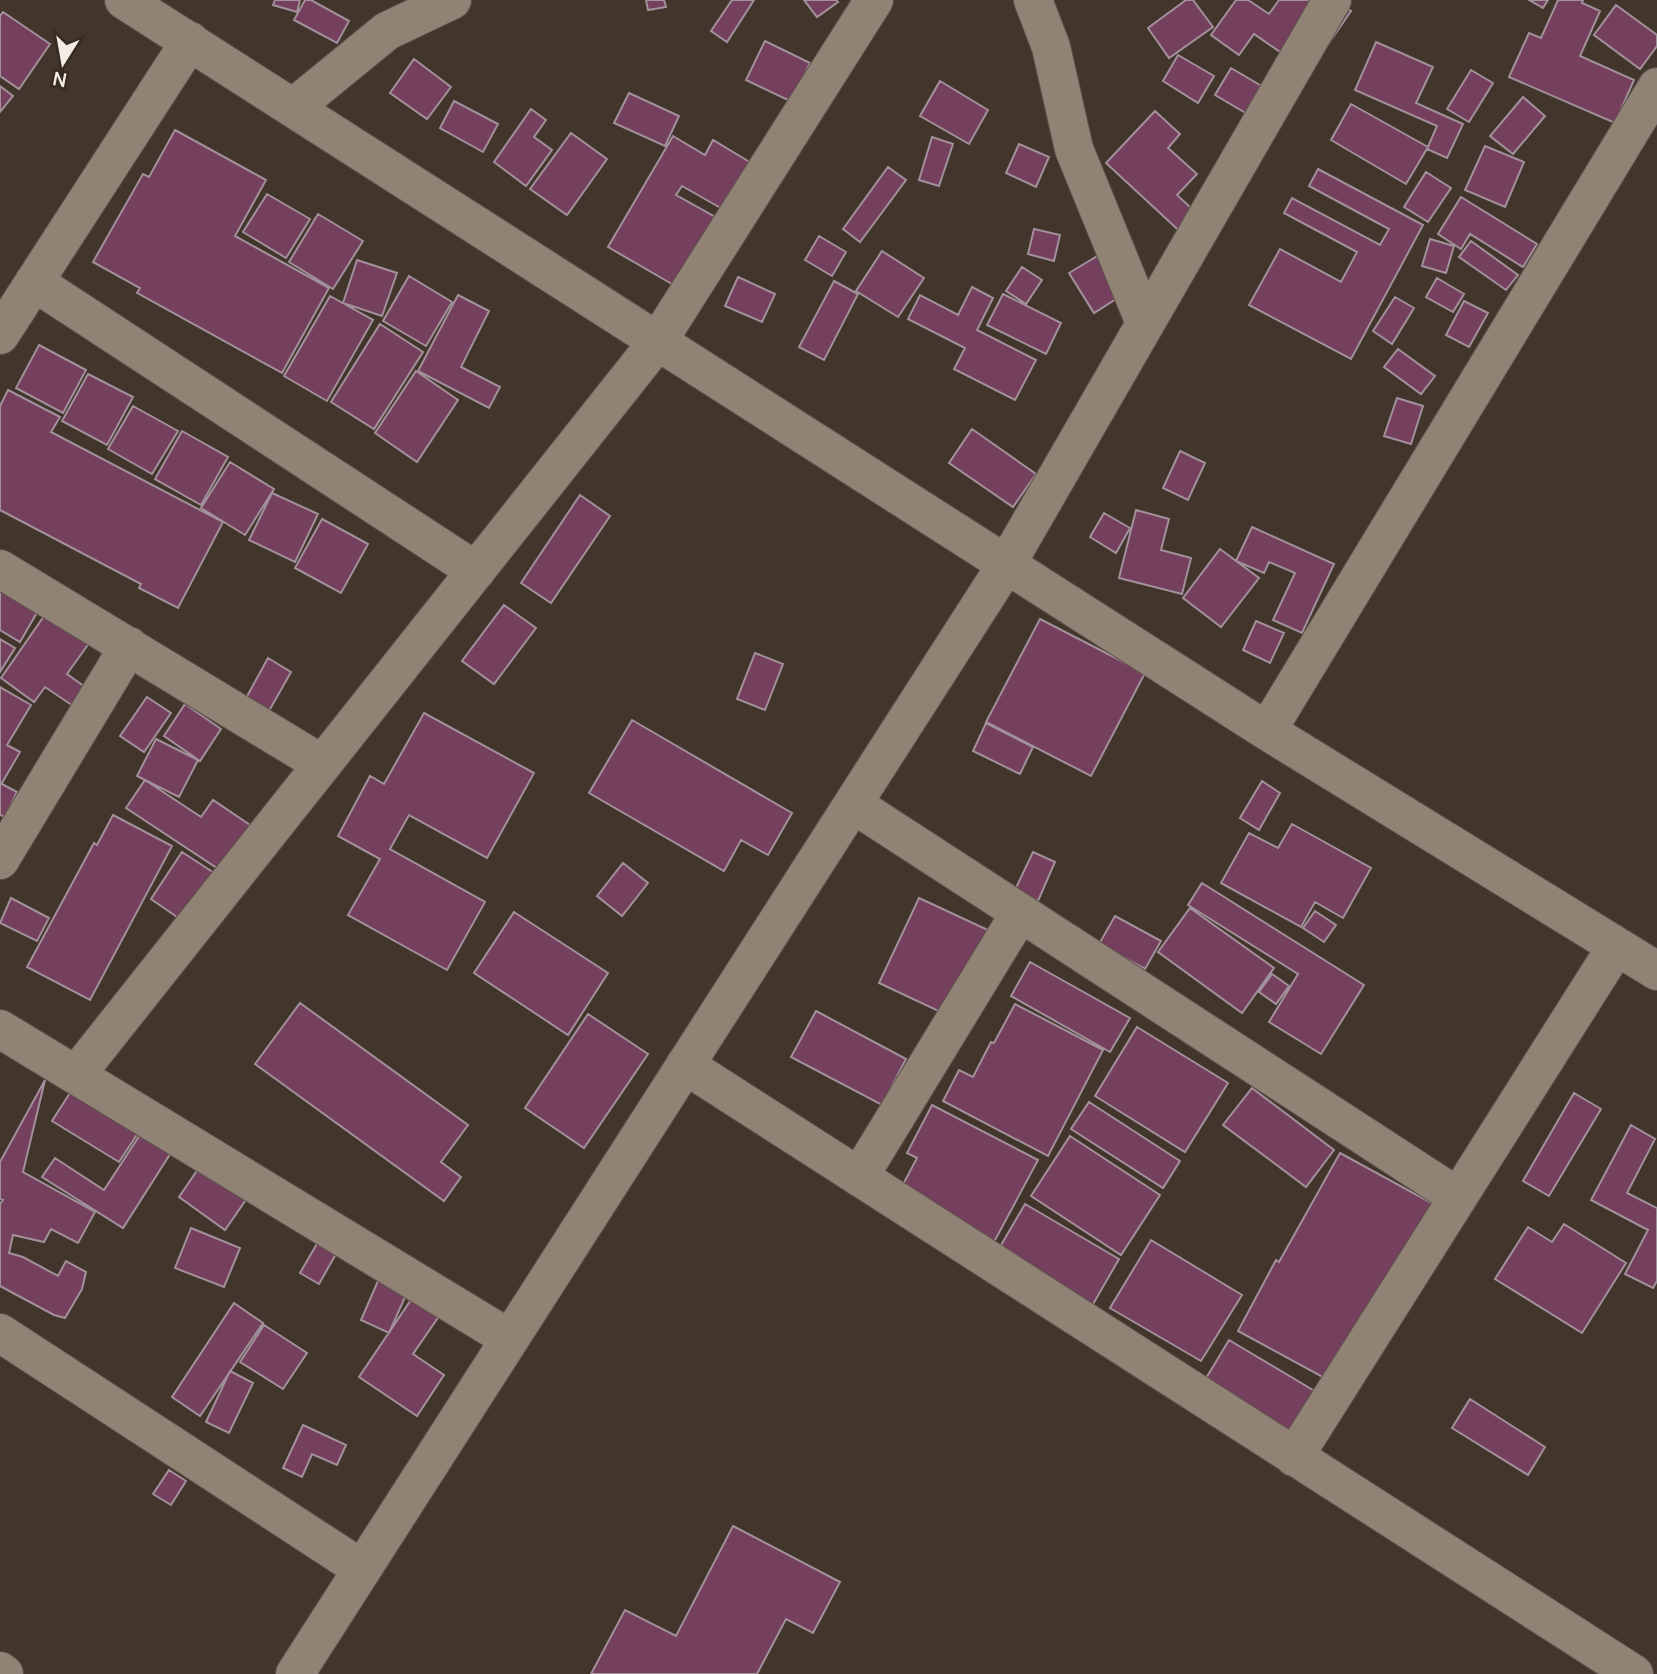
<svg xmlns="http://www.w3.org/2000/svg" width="1657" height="1674" font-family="Manrope,sans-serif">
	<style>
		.building { fill: #753f5e; stroke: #a2909a; stroke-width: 2 }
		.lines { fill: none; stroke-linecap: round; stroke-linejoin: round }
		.minor-casing { stroke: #5d5249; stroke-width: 40 }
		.minor { stroke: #918276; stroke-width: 38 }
	</style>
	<rect width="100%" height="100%" fill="#42352b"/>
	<!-- building -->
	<path class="building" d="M275,0H300L297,12L273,5Z
		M305,0H311L349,21L337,43L294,20Z
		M646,0H664L666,7L648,10Z
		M732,0H754L727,42L711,31Z
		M804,0H836L838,2L817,17Z
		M1186,0H1193L1213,27L1169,58L1148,28Z
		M1236,0H1248L1269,14L1279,0H1335L1351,11L1309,72L1254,34L1239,55L1211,35Z
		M1529,0H1548L1543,8Z
		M1558,0H1583L1582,3L1600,11L1580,56L1634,80L1615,123L1509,77L1529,33L1541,38Z
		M1616,5L1657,35V46L1640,69L1594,35Z
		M3,12L50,44L19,89L0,76V16Z
		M765,41L810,63L792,102L746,80Z
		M1376,42L1433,67L1416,103L1463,124L1447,158L1427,149L1437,126L1355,90Z
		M1178,55L1214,76L1198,103L1163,81Z
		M414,59L451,87L427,119L390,93Z
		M1231,68L1292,104L1276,131L1215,95Z
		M1471,70L1493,83L1469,122L1447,109Z
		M940,81L988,110L969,144L920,116Z
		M0,86L13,96L0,112Z
		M629,93L679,116L665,146L614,123Z
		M1523,97L1545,116L1513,154L1490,136Z
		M454,101L498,124L483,152L440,128Z
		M1351,104L1428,147L1406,184L1331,140Z
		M531,109L546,120L534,137L552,150L526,186L494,162Z
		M1155,111L1180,134L1168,148L1197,174L1177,195L1204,220L1187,238L1106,163Z
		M175,130L266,180L235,236L329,288L282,373L137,293L140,288L93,262L143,174L149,177Z
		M571,133L607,159L567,215L530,189Z
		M673,136L705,155L713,140L753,164L726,211L682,186L676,195L717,218L677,287L608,247Z
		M932,137L953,144L939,186L919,180Z
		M1019,144L1049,157L1036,187L1006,173Z
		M1485,146L1524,162L1505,207L1465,190Z
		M888,167L906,180L860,242L843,229Z
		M1318,169L1423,225L1351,359L1249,305L1280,249L1341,282L1357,252L1284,213L1292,198L1380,245L1389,229L1309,186Z
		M1426,172L1451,188L1428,222L1404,207Z
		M267,194L310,219L286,258L243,232Z
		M1461,197L1537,244L1523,267L1470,234L1461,249L1438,234Z
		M318,214L363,241L333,289L289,262Z
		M1034,229L1060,235L1054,261L1028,254Z
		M819,236L846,252L832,276L805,260Z
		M1430,239L1454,246L1446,273L1422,266Z
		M1471,241L1518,275L1506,290L1459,257Z
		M882,251L924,278L898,317L856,291Z
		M1099,255L1124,294L1094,313L1069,273Z
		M357,260L397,273L382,316L343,303Z
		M1022,267L1042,280L1026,304L1006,291Z
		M409,276L452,302L426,346L383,321Z
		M738,277L775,294L762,322L725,306Z
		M1437,278L1464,294L1453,312L1426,297Z
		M834,281L858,294L824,360L799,347Z
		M972,287L993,298L977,330L1036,360L1015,400L954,369L965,348L908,319L920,295L958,315Z
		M1003,294L1061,323L1046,354L987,325Z
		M458,295L489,311L461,367L500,387L489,408L418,371Z
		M330,296L373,320L327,401L284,376Z
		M1395,297L1414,308L1392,344L1373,331Z
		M1464,301L1488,313L1469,347L1446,335Z
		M380,324L423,352L374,429L331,402Z
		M39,345L86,370L63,413L16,388Z
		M1398,349L1435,376L1421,394L1384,367Z
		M416,371L458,400L417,462L375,433Z
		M88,374L133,397L107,445L62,421Z
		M8,390L60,417L51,432L223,522L178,608L139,588L141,584L0,510V406Z
		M1397,398L1423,406L1411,444L1384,436Z
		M133,406L178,431L152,474L108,449Z
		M972,429L1036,474L1013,507L949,463Z
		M182,431L228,457L201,505L155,479Z
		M1180,451L1205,463L1188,500L1163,488Z
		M230,462L274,489L245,535L201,508Z
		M272,493L318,514L295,562L249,540Z
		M580,495L610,516L551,603L521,583Z
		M1136,510L1169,519L1161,550L1191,558L1182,594L1119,578Z
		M1104,513L1130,528L1116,553L1090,537Z
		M322,519L368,544L341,593L295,568Z
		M1252,527L1334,564L1302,633L1273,620L1295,573L1269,562L1264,573L1236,561Z
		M1220,549L1259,578L1221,627L1183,598Z
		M0,586L39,609L20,642L0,630Z
		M504,605L536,628L494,684L462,661Z
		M49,609L92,639L67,674L95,694L82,712L45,687L34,702L1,678Z
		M1040,619L1145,673L1091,776L986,722Z
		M1256,621L1284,633L1270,663L1243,650Z
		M0,639L15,648L0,672Z
		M755,653L783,664L765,710L737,699Z
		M268,658L291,672L269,711L246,698Z
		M0,687L31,705L7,745L20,752L2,783L0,782Z
		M147,697L171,713L144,752L120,736Z
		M185,704L221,729L200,761L164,736Z
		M424,713L534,773L487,858L409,815L390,849L485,902L447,970L348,915L380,859L338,836L370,776L384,784Z
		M632,720L792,813L768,855L741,840L724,871L589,793Z
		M986,723L1033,747L1020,774L973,751Z
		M156,739L198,760L179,797L137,776Z
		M145,780L201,817L213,800L253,827L223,872L126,808Z
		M1262,781L1280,793L1259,830L1240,818Z
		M0,783L17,792L5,817L0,815Z
		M113,815L172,846L90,1000L27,967L94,843L97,845Z
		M1292,824L1371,868L1343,918L1315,902L1301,927L1221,883L1249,833L1278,848Z
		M182,852L225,880L193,928L151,899Z
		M1033,852L1055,862L1038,901L1015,890Z
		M623,863L648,883L622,916L597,896Z
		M1202,883L1364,985L1321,1054L1269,1022L1298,974L1188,905Z
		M11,898L49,918L37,941L0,923Z
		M919,898L990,931L949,1016L879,983Z
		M1190,908L1274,968L1242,1013L1158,952Z
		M1315,911L1336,925L1324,942L1303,928Z
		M514,912L608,973L568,1035L474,973Z
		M1115,916L1161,941L1145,969L1099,944Z
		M1030,962L1130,1018L1110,1052L1011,996Z
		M1272,974L1289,986L1276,1004L1259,992Z
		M300,1003L468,1125L441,1162L461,1177L444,1201L255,1064Z
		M1015,1004L1103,1050L1048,1156L943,1101L959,1070L973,1077L991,1042L994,1043Z
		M816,1011L906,1059L882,1105L791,1057Z
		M588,1014L648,1054L584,1148L525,1108Z
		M1137,1027L1228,1083L1185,1152L1095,1096Z
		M45,1080L23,1172L95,1212L78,1243L51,1229L44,1242L13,1235L9,1253L23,1257L58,1276L66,1261L86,1272L82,1289L65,1318L54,1315L0,1286V1204L3,1200L0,1199V1162Z
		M75,1085L142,1127L119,1162L52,1121Z
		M1252,1088L1334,1150L1306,1187L1223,1125Z
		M1574,1093L1601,1109L1549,1196L1523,1181Z
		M1089,1102L1180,1161L1163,1188L1071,1129Z
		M932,1105L1038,1160L994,1242L899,1192L917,1158L907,1153Z
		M149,1121L179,1140L123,1228L42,1177L55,1158L104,1190Z
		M1631,1125L1655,1139L1627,1193L1657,1208V1281L1653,1288L1625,1274L1648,1230L1591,1200Z
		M1070,1136L1160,1195L1121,1255L1031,1196Z
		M1340,1153L1450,1213L1330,1381L1238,1331L1276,1260L1279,1262Z
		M207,1156L254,1188L225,1230L179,1197Z
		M1025,1204L1119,1259L1092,1306L997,1252Z
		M1564,1224L1626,1263L1582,1333L1495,1279L1528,1227L1552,1242Z
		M191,1228L240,1248L224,1287L175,1268Z
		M322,1235L341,1245L319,1284L300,1273Z
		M1151,1240L1242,1295L1201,1361L1110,1308Z
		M381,1274L410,1286L389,1333L361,1320Z
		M419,1288L446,1306L413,1354L444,1375L417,1416L359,1377Z
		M234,1303L263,1323L200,1416L172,1397Z
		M264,1325L307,1353L283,1389L240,1362Z
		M1229,1340L1323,1396L1299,1436L1205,1380Z
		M230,1371L253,1383L229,1433L206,1422Z
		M1470,1399L1545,1447L1528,1475L1452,1428Z
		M303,1425L346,1445L337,1465L312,1454L302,1477L283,1468Z
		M169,1470L186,1481L171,1505L153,1494Z
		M733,1526L840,1582L813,1633L786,1619L757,1674H591L625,1610L676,1636Z"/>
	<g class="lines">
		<!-- minor casing -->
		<g class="minor-casing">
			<path id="minor" d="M124,0L1267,731L1657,971
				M1033,0L1051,47L1074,149L1145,323
				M294,107L387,31L452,0
				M34,282L476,571
				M0,335L190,41
				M0,569L322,764
				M1267,731L1657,87
				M853,804L1458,1197
				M0,860L129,646
				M0,1029L510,1339
				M685,1065L1634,1674
				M76,1075L658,341L874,0
				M859,1177L1020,913
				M0,1333L362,1569
				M1294,1457L1616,947
				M0,1671L4,1674
				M295,1674L1006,565L1332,0"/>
		</g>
		<!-- minor -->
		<use href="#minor" class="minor"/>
	</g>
	<!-- north arrow -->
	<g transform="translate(63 63) rotate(191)" stroke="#372b21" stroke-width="5" paint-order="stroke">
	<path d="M0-5L12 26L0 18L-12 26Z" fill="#f3ebe4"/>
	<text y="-10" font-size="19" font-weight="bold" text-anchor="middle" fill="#f3ebe4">N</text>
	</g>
</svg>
